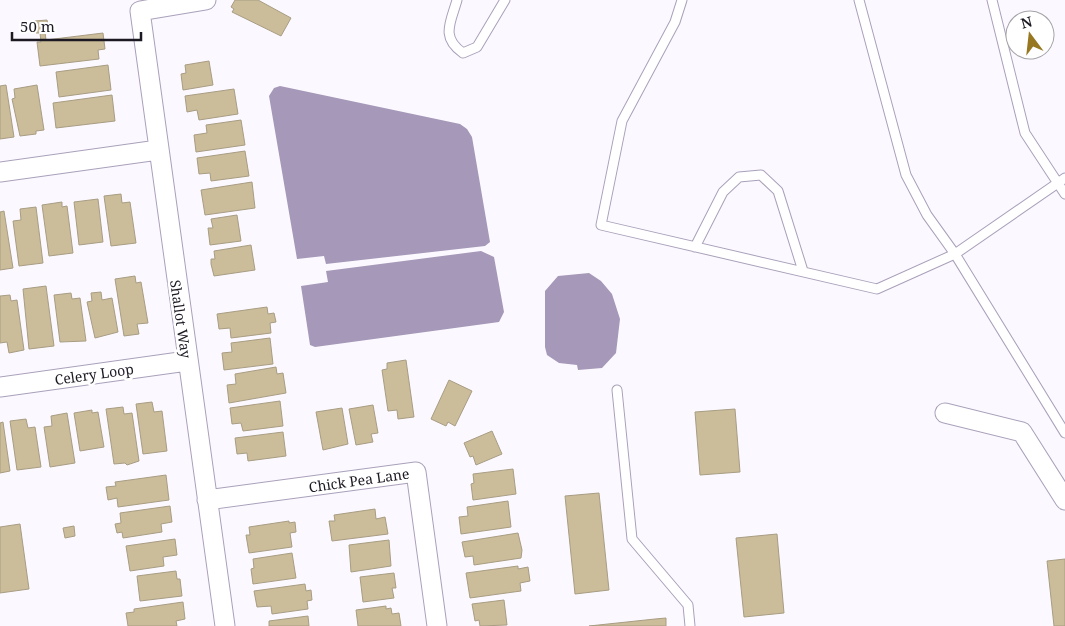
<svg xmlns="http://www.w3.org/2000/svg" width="1065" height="626" font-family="'Noto Serif',serif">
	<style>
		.water { fill: #a598b8 }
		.building { fill: #cbbc9a; stroke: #a89d83 }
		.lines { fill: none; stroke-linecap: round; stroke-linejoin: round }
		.service-casing { stroke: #aaa0ba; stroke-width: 11 }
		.minor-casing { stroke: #aaa0ba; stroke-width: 21 }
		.service { stroke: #fff; stroke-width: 9 }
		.minor { stroke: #fff; stroke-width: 19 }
		.labels { text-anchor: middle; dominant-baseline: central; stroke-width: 5; stroke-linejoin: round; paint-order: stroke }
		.street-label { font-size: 14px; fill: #1d1922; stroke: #fff }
	</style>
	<rect width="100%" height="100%" fill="#fbf9ff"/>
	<!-- water -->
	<path class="water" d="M280,86L460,124L467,129L472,137L490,242L485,246L326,264L324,256L297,259L269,96L274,88Z
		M481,251L494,257L504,312L499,322L315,347L310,345L301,286L328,282L326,271Z
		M589,273L601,281L612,294L620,319L616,353L602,368L578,370L577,365L559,363L547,355L545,347V291L558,276Z"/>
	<!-- building -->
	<path class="building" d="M235,0H258L291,18L281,36L232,12L234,9L231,7Z
		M47,20L49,31L45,32L46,40L103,33L105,49L98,50L99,59L40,66L37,42H41L40,33H36L35,21Z
		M209,61L213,85L183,90L181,74L186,73L185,65Z
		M108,65L111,90L59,97L56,72Z
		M6,85L14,137L0,139V86Z
		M37,85L44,130L36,131V134L20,136L12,99L15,98L14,89Z
		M234,89L238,114L199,120L197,110L187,112L185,96Z
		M112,95L115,121L56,128L53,103Z
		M241,120L245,145L196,152L194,135L207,133L206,125Z
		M245,151L249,176L211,181L210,173L199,174L197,158Z
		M252,182L255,208L205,215L201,190Z
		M121,194L122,203L130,202L136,243L111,246L104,196Z
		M98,199L103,242L79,245L74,202Z
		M62,202V207L67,206L73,253L49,256L42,205Z
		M36,207L43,263L19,266L13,221L21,220L20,209Z
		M4,211L13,268L0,270V212Z
		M237,215L241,241L210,245L208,228H213L211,219Z
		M251,245L255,270L214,276L211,264V259H215L214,251Z
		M135,276L136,283L141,282L148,323L137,324L139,334L124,336L115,279Z
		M46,286L54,346L29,349L23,289Z
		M101,292L102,300L112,298L118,332L95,338L87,302L92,301L91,293Z
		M71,293L72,299L80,298L86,341L60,342L54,295Z
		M10,295L11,301L17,300L24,350L9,353L7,342L0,343V296Z
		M267,307L268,314L274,313L276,322L270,323L271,333L231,338L230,328L219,329L217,314Z
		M270,338L273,364L224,370L222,353L232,352L231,343Z
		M406,360L414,417L398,419L397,410L388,411L382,370L387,369V363Z
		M276,367L277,374L283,373L286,393L229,403L227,385L236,384L235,374Z
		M449,380L472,391L455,426L448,422L446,426L431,419Z
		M280,401L283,426L243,431L241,423L232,424L230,408Z
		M152,402L154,412L162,411L167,451L143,454L136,404Z
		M373,405L378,433L371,434L373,442L356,445L349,409Z
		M123,407L124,414L132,413L139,461L127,465L125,463L114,464L106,409Z
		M342,408L348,444L323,450L316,412Z
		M735,409L740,472L700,475L695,412Z
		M92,410V413L98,412L104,447L80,451L74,413Z
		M67,413L75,463L50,467L44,427L52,426L51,416Z
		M26,419L28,428L35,427L41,467L17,470L10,421Z
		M3,422L10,471L0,473V423Z
		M492,431L502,454L476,465L473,456L470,457L464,443Z
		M283,432L286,456L248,461L247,453L237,454L235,438Z
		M513,469L516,494L473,500L471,484L474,483L473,474Z
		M166,475L169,500L118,507L117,498L108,500L106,487L116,486L115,482Z
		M599,493L609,590L575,594L565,496Z
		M508,501L511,527L461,534L459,517L468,516L467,507Z
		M170,506L172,522L161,524L162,532L123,538L122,532L117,533L115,524L121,523L120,513Z
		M375,509L376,519L385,517L388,534L332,541L329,521H335L334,515Z
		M289,521V523L295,522L296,532L290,533L292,547L249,553L246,535H250L249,527Z
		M20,524L29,589L0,593V527Z
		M74,526L75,536L65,538L63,528Z
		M518,533L522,550L521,558L474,565L473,556L465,557L462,542Z
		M777,534L784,613L744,617L736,538Z
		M175,539L177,555L163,557L164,566L130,571L126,546Z
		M389,540L391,566L351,572L349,545Z
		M292,553L296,578L253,584L251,569L254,568L253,559Z
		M1065,559V626H1054L1047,561Z
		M518,566V569L528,567L530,581L520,583L521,591L470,598L466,573Z
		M176,571L177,579H180L182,596L140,601L137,576Z
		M394,573L396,588H392L394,598L363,602L360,577Z
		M305,584L306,591L311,590L312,600L307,601L308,609L272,614L271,606L257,607L254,591Z
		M504,600L507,625L480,626L479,620L475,621L472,604Z
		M183,602L185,619L176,621L177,626H128L126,613L134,612V609Z
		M386,606V609L391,608L392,614L399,613L401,626H358L356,610Z
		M308,616L309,626H269V621Z
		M666,618V626H589L655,619Z"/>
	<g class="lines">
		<!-- service casing -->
		<g class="service-casing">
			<path id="service" d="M457,0C451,22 440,37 463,53L477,47L505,0
				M682,0L675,22L622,121L601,225L877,289L955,254L927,215L906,175L859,0
				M992,0L1025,133L1065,194
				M1065,178L955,254L1065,433
				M695,247L723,192L739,177L761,175L778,191L803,271
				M617,390L632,539L688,605L690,626"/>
		</g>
		<!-- minor casing -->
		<g class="minor-casing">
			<path id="minor" d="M206,0L140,11L225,626
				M0,172L158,150
				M0,387L187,361
				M945,413L1022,432L1065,500
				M207,500L416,472L437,626"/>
		</g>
		<!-- service -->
		<use href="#service" class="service"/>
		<!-- minor -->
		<use href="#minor" class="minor"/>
	</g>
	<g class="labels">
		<!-- street labels -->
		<g class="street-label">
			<text transform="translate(181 319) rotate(82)">Shallot Way</text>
			<text transform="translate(94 374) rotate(-8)">Celery Loop</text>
			<text transform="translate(359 480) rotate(-8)">Chick Pea Lane</text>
		</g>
	</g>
	<!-- north arrow -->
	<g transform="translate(1030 35) rotate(345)"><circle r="24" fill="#ffffff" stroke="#a5a3a7"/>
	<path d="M0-4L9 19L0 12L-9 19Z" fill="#987721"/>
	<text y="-8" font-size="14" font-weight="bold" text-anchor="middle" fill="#1d1922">N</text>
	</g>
	<!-- scale -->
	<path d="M12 32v8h129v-8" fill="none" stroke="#1d1922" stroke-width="2.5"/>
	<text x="20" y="32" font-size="15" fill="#1d1922" stroke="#ffffff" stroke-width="4" paint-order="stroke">50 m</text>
</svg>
